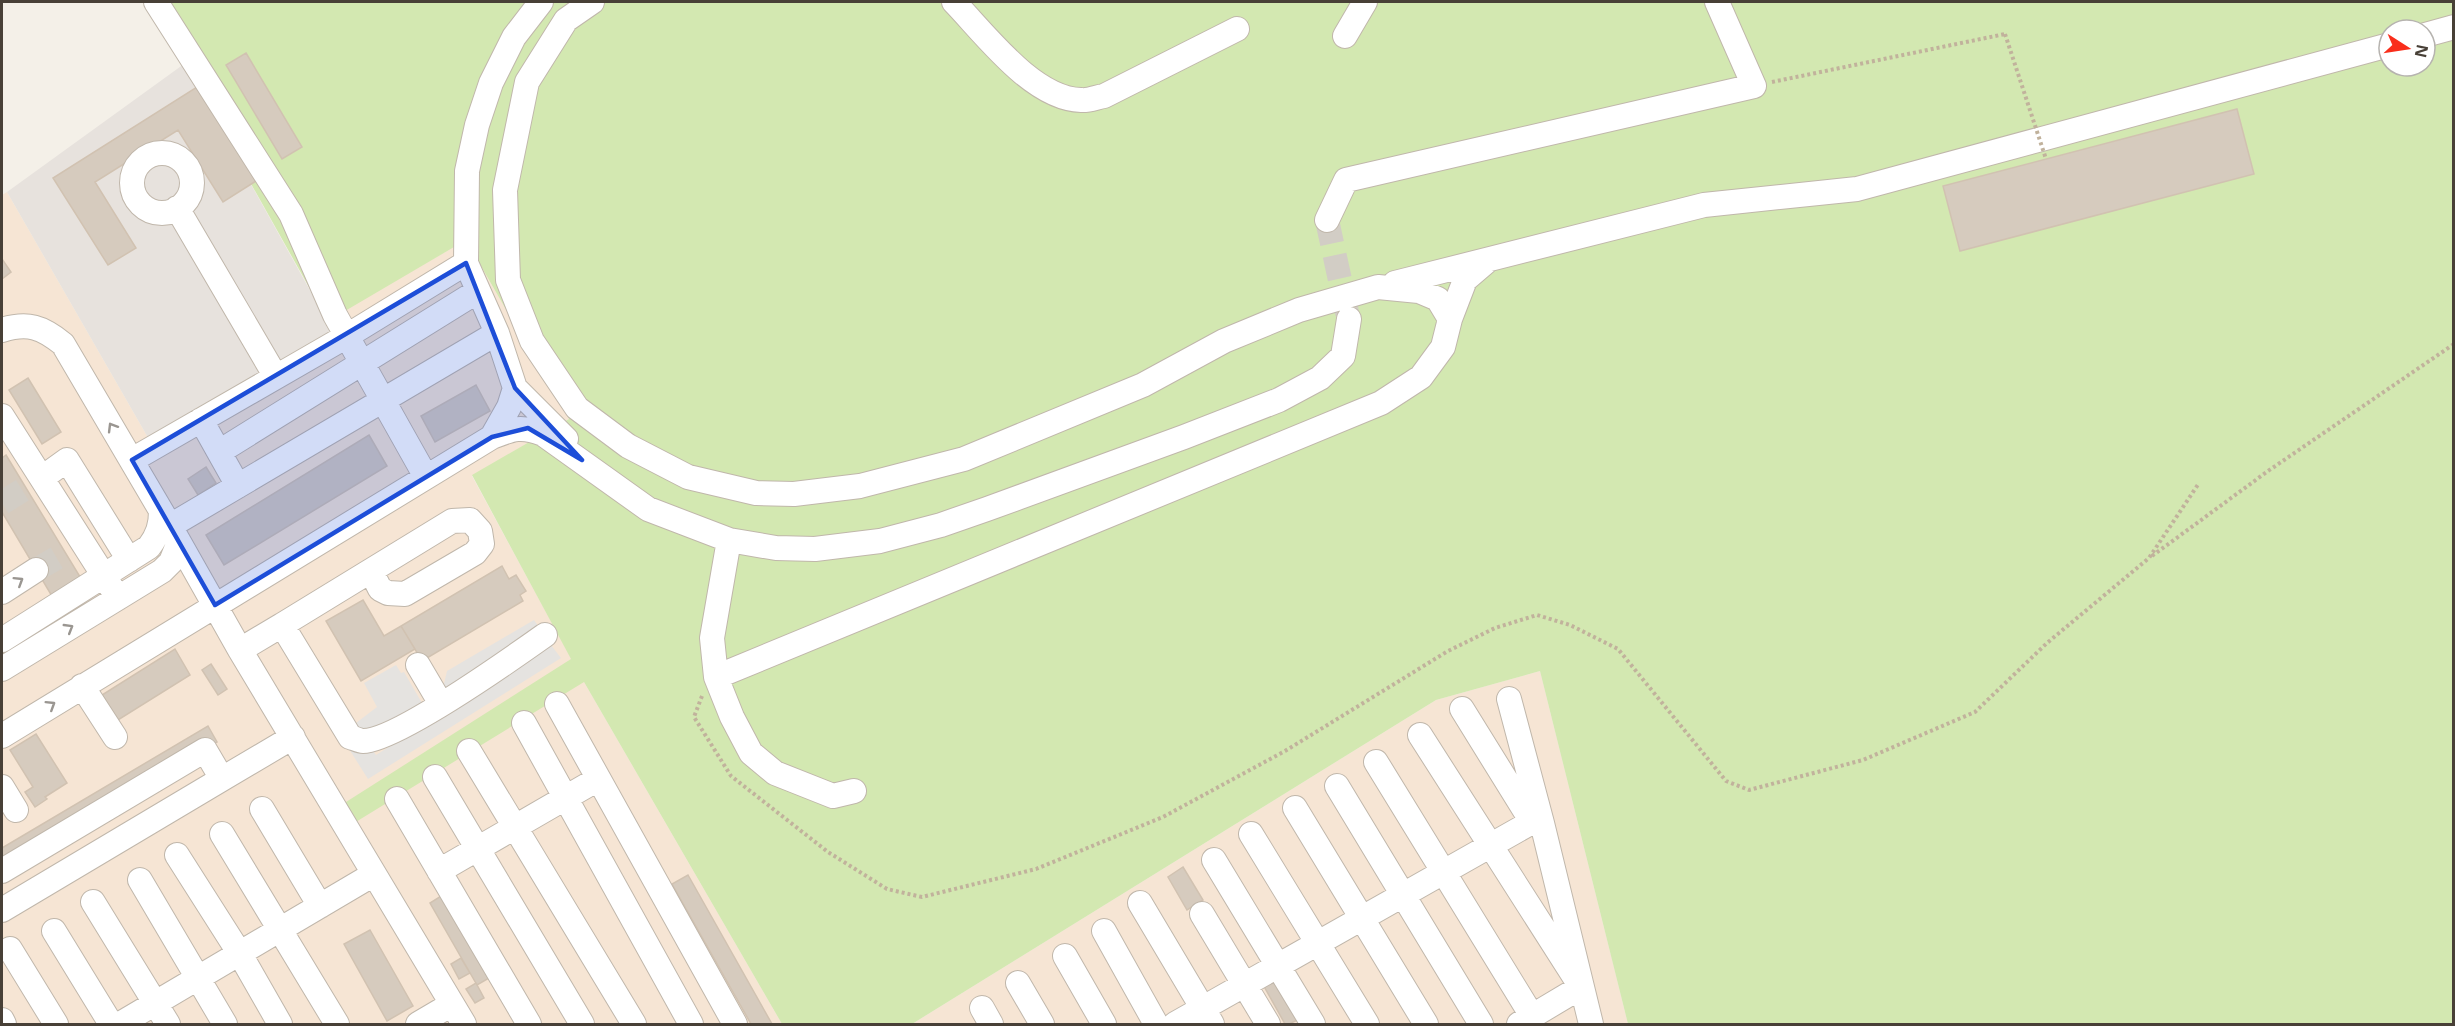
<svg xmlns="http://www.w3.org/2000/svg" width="2455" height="1026" font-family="'Noto Sans',sans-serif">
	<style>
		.commercial { fill: #f6e5d4 }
		.industrial { fill: #e7e2dd }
		.green { fill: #d3e8b1; fill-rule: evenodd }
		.parking { fill: #e5e3e0 }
		.building { fill: #d6cbbe; stroke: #d1c2b1; stroke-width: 1.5 }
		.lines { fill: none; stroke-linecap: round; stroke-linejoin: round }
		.minor-tunnel { stroke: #d2cdc5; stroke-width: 24; stroke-dasharray: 24 12; stroke-linecap: butt }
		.minor-casing { stroke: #c0b7ab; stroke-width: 26 }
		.path { stroke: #c1b29c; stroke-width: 4; stroke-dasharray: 3 3; stroke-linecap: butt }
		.minor { stroke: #fff; stroke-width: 24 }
		.path-bridge { stroke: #c1b29c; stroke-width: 4; stroke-dasharray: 3 3; stroke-linecap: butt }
		.oneway { stroke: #9a9691 }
		.marked { fill: #1d4ed8; fill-opacity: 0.2; stroke: #1d4ed8; stroke-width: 4.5; stroke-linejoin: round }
	</style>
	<rect width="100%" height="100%" fill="#f4f0e8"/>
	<!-- commercial -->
	<path class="commercial" d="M7,192L154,448L335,315L466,240L569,419L472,476L584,682L782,1024H2V195Z
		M1540,671L1628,1024H912L1436,700Z"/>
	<!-- industrial -->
	<path class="industrial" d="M184,64L327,321L347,336L154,448L7,192Z"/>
	<!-- green -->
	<path class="green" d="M149,2H2453V1024H1628L1540,671L1436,700L912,1024H782L584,682L346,828L335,809L571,659L472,475L569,419L466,240L328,321ZM2389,30H2425V66H2389Z"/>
	<!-- parking -->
	<path class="parking" d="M534,620L543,633L447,695L443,688L447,671Z
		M284,637L356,753L369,745L376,755L551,645L561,658L368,779L280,640Z
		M396,665L401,673L404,672L422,703L375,732L361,733L356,723L377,707L364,683Z"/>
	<!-- building -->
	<path class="building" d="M246,53L302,147L282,159L226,65Z
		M197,87L256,181L223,202L178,130L95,182L136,248L108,265L53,178Z
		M2237,109L2254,174L1960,251L1943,186Z
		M2,259L11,272L2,279Z
		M28,378L61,432L42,444L9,390Z
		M476,385L490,411L435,442L421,416Z
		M369,435L387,466L224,565L206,535Z
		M6,455L85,585L56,603L2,512V458Z
		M206,467L216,483L198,495L188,479Z
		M502,566L509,579L516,575L526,591L520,595L523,601L422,661L401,626Z
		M363,600L384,636L401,626L415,649L361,681L326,621Z
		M175,649L190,675L118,720L102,695Z
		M211,664L227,689L218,695L202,670Z
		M208,726L217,742L2,868V848Z
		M36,734L67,783L45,797L47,799L35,807L25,792L33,787L10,750Z
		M1183,867L1203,900L1187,910L1168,877Z
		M688,875L772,1024H751L672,884Z
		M449,891L496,974L477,985L430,903Z
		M370,930L413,1006L387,1021L344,944Z
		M461,958L470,973L459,979L451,964Z
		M1277,973L1302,1018L1289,1024H1285L1261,981Z
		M476,983L484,998L475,1003L466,989Z"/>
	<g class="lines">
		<!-- minor-tunnel -->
		<path class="minor-tunnel" d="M1327,220L1348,317
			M2,503L42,478
			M36,570L65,553"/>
		<!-- minor casing -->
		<g class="minor-casing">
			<path id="minor" d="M156,2L291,214L335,315L426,477
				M592,2L566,20L527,82L505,190L508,280L532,341L577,408L628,446L688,477L756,493L794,494L860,486L964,459L1143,385L1224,341L1299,310L1378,287L1419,291L1438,299L1450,319L1443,347L1421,377L1381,403L716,677
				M954,2C985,34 1033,99 1081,100C1088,101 1097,97 1104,96L1237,29
				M2425,35L2454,27
				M1345,36L1365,2
				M132 183a30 30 0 1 1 60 0a30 30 0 1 1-60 0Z
				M177,208L276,377
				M1327,220L1346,180L1754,86L1717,2
				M1395,283L1704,205L1857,189L2389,45
				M1450,319L1465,280L1486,262
				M2,330C28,322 42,327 63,344L170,526L240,650L464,1024
				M515,388L566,439
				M2,416L118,598
				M201,420L238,486
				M492,437C512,429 521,425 543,434L648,509L729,540L776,548L815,549L880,541L941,525L987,509L1184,437L1279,400L1320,378L1343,356L1349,319
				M219,452L478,291
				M132,460L347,336L466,263
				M42,478L67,460L129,560
				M170,526L497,333
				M729,540L712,638L716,677L732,717L751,753L775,773L833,796L854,791
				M2,592L36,570
				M282,625L452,521L470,520L480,531L482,544L475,553L405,594L388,593L380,589L371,571
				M2,640L149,547C158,535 161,525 161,511
				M240,650L282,625L350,737C354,738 359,741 363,741C396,741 514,657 545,635
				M418,665L441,704
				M2,669L162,571L171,562L179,542
				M82,686L115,737
				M1509,699L1542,823
				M557,704L735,1024
				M1462,709L1532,822
				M524,723L691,1024
				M1420,735L1581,987L1519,1024
				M2,736L492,437L509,407L515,388L497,333L466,263L467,171L477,125L491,83L514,37L541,2
				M469,751L634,1024
				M1376,762L1532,1016
				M435,777L582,1024
				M222,779L293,737
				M1337,786L1481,1024
				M2,787L16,810
				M397,799L529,1024
				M1295,808L1426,1024
				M262,809L320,906
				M222,834L337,1024
				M1251,834L1367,1024
				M177,855L240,954L280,1024
				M1214,860L1313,1024
				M2,871L205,750L222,779L2,910
				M439,871L598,779
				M140,880L225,1024
				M93,902L168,1024
				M1140,903L1212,1024
				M1202,914L1268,1024
				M54,931L111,1024
				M1104,931L1156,1024
				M10,949L56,1024
				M1065,956L1104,1024
				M1018,983L1042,1024
				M982,1008L991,1024
				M2,1020L4,1024
				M120,1024L374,874
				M418,1024L452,1004
				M1175,1024L1532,822L1542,823L1591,1024"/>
		</g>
		<!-- path -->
		<path class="path" d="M1772,82L2005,34
			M2152,556L2268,471L2454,344
			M702,696L694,717L731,776L828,852L887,889L922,897L1036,869L1163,817L1285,751L1448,651L1495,628L1537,615L1570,625L1618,649L1726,781L1749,790L1863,760L1975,712L2047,643L2149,558L2199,483"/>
		<!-- minor -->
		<use href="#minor" class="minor"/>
		<!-- path-bridge -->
		<path class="path-bridge" d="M2005,34L2046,159"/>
	</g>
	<!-- one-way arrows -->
	<defs><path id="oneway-chevron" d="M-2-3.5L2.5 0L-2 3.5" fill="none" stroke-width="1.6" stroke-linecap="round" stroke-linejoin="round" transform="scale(1.5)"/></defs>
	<g class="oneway">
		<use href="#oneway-chevron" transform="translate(112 427) rotate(-121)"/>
		<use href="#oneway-chevron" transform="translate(19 581) rotate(-32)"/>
		<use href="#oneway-chevron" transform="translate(69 628) rotate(-31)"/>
		<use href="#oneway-chevron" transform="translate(51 705) rotate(-32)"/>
	</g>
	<!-- marked area -->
	<path class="marked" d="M466,263L515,388L582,460L528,428L492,437L215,605L132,460Z"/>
	<!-- border -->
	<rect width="2455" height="1026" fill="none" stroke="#484037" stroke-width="6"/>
	<!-- north arrow -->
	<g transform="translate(2407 48) rotate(102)"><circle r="28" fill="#ffffff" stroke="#b6b3af" stroke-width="1.5"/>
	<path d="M0-4.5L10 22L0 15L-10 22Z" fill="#f92e1b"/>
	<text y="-9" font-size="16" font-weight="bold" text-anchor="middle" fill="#484037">N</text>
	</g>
</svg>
